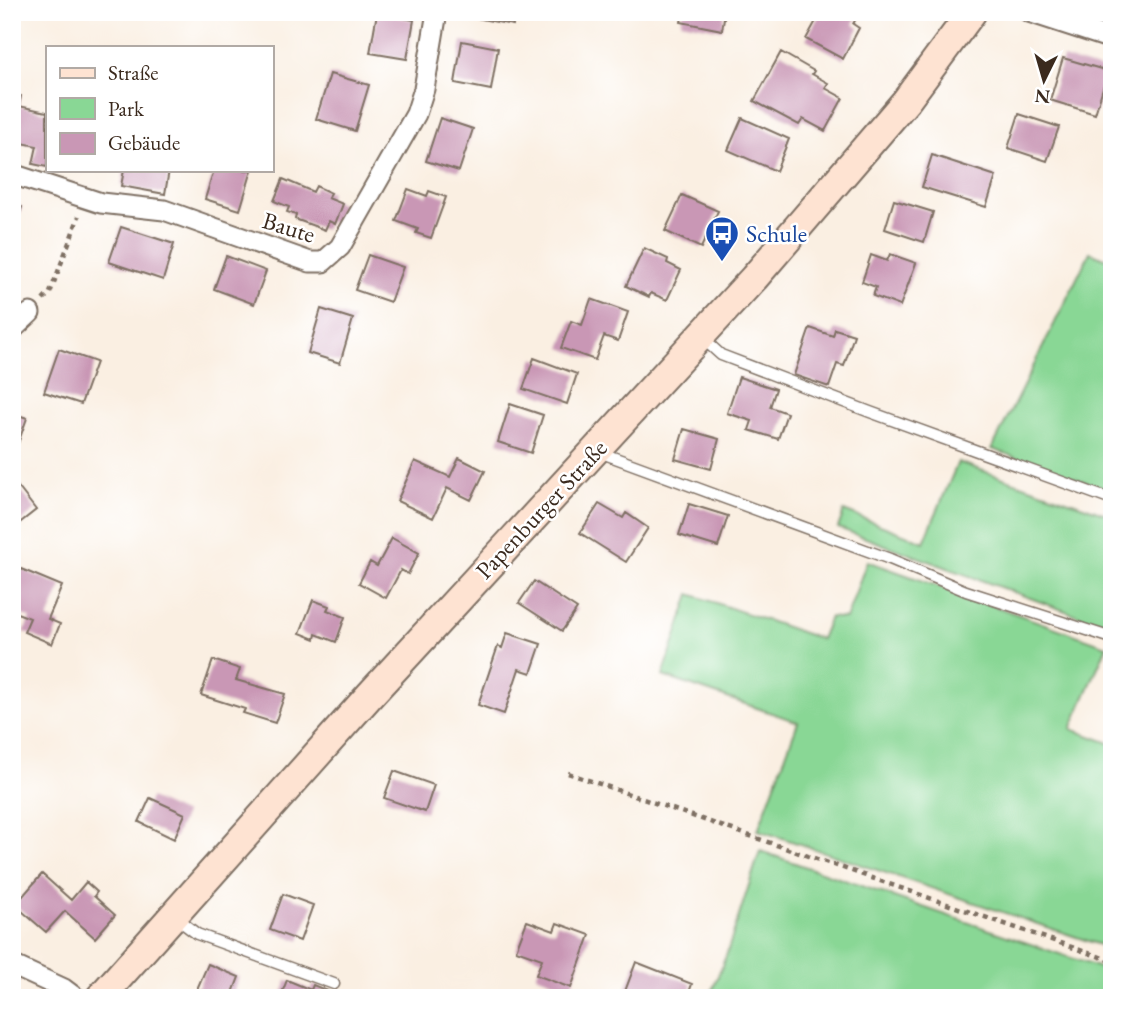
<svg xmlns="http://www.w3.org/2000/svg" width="1124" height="1010" font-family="'EB Garamond',serif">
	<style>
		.green { fill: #89d795; stroke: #62805a; stroke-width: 2 }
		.building { fill: #c997b5 }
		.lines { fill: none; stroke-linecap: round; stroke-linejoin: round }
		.lane-casing { stroke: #7e6f63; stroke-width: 13 }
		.street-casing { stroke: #7e6f63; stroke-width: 23 }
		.secondary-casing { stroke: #7e6f63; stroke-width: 32 }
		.path { stroke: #7e6f63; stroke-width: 4.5; stroke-dasharray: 5 5; stroke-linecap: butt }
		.lane { stroke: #fff; stroke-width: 10 }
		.street { stroke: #fff; stroke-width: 19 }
		.secondary { stroke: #fee3d2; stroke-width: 28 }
		.labels { text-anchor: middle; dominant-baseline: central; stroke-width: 5; stroke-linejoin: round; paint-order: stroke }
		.street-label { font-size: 24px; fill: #3b2a1e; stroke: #fff }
		.transit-label { font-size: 24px; fill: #164399; stroke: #fff; text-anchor: start }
	</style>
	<rect width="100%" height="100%" fill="#fff"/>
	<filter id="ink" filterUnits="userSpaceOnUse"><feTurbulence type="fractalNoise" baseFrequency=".0143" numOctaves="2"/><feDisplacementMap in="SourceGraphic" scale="14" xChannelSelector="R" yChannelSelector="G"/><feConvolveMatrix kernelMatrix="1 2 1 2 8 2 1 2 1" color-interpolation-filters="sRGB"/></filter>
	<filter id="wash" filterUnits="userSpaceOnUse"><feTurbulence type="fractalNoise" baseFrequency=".00686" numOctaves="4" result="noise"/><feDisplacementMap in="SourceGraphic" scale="28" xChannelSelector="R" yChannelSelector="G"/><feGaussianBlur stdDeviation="1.57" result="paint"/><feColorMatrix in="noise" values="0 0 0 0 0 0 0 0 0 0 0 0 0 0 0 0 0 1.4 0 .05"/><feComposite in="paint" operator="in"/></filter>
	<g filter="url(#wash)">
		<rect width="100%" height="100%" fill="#faefe2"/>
		<!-- green -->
		<path class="green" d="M1090,252L1112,261V491L992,449Z
			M958,462L1112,516V628L838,528L844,511L924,542Z
			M867,561L1107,646L1071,729L1112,744V949L758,830L798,722L663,676L690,594L821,639L830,617L846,619Z
			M760,851L1112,972V998H709L726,956Z"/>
		<g id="blocks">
			<!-- building -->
			<path class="building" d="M477,12H515L513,25L476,18Z
				M683,12H725L722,30L681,22Z
				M821,12H848L857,17L853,24L859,28L843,59L806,39Z
				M377,13L414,20L407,59L370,53Z
				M462,41L498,48L491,90L455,83Z
				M781,52L814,71L812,74L828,83L825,88L843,98L825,131L803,119L799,125L754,101Z
				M1063,58L1108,71L1095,114L1050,100Z
				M330,74L369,85L355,131L316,119Z
				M12,94L21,96L19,106L47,112V167L33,164L37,146L12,141Z
				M1019,114L1059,127L1047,161L1008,148Z
				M440,118L473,129L459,171L426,161Z
				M742,118L789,139L776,171L728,150Z
				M932,155L996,176L986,207L922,187Z
				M124,170H169L165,194L121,186Z
				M214,170H252L240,210L205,199Z
				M283,179L313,192L316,186L331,193L328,198L343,204L335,224L329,221L325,230L295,219L296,215L287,212L289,207L274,201Z
				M408,189L427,196L429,191L446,197L431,238L416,233L418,229L396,221Z
				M682,195L718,211L701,248L665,231Z
				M894,200L933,212L924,242L885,229Z
				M12,203L22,207L14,230L18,231L13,247Z
				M121,227L174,244L163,280L109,262Z
				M644,248L668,259L667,263L681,270L667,300L651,293L649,297L626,286Z
				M890,254L916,263L900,306L873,296L876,287L862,282L871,255L887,261Z
				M368,255L403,267L390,302L355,290Z
				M226,256L266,271L254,304L214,289Z
				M591,299L628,312L618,341L604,336L595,360L561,348L571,321L582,325Z
				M321,309L353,319L340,363L308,353Z
				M810,328L833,336L835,329L854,335L844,366L837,364L829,387L794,375Z
				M59,349L96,362L81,404L44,392Z
				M534,358L577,374L567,404L523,389Z
				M739,377L776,389L770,407L787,413L778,439L749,430L752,421L727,413Z
				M510,404L543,415L531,453L498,442Z
				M12,413L27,418L15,452H12Z
				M684,429L719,439L711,469L675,459Z
				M459,458L485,471L471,500L447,488L433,518L397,501L415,461L450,477Z
				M12,479L36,510L12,529Z
				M599,504L623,518L626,513L648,528L626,562L580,533Z
				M689,504L728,516L718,547L679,535Z
				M392,538L419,553L408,574L401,570L386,598L359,583L370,562L377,566Z
				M21,569L62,586L48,619L60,624L52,644L24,632L30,618L12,611V591Z
				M534,581L577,609L562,631L519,603Z
				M313,600L329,606L327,610L345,617L336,642L316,634L315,639L300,633Z
				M507,633L541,644L531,673L519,669L504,714L478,705L498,646L502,648Z
				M213,660L240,669L236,680L285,694L275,723L243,713L245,709L201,695Z
				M394,771L434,785L425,812L384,798Z
				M150,798L185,814L174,839L139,822Z
				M42,874L71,900L86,882L97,892L94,896L115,915L95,938L65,911L46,932L15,905Z
				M283,894L313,905L300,941L270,930Z
				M527,921L554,931L557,923L590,935L571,988L536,975L542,959L516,950Z
				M636,962L692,984L687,998H634L624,994Z
				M208,964L239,977L231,998H219L197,989Z
				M287,980L311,990L313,985L345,998H280Z"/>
		</g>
	</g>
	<g filter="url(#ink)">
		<use href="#blocks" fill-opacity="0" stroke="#7e6f63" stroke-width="2"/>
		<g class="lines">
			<!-- lane casing -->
			<g class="lane-casing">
				<path id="lane" d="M701,337L721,355L870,412L1112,500
					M599,452L890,559L966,591L1112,638
					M176,918L197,934L334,984"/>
			</g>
			<!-- street casing -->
			<g class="street-casing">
				<path id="street" d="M1029,12L1112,39
					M12,174L101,203L164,210L310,262H323L340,247L416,114L424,89L437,12
					M12,330L30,313
					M12,965L64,989L76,998"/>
			</g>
			<!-- secondary casing -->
			<g class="secondary-casing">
				<path id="secondary" d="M100,998L370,695L754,278L906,101L972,12"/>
			</g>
			<!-- path -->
			<path class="path" d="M43,300L50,293L79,216
				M568,773L1112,961"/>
			<!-- lane -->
			<use href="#lane" class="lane"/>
			<!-- street -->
			<use href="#street" class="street"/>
			<!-- secondary -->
			<use href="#secondary" class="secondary"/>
		</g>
	</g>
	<!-- icons -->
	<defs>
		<g id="bus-pin" transform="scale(1.75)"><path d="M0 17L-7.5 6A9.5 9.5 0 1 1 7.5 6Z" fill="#1a4fb4" stroke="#fff"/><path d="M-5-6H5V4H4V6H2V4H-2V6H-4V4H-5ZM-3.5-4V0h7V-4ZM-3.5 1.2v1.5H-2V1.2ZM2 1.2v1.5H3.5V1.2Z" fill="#fff"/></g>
	</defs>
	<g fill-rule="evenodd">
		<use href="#bus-pin" x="722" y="233"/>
	</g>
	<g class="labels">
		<!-- street labels -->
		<g class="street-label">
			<text transform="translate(289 227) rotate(17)">Baute</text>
			<text transform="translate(541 509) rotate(-47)">Papenburger Straße</text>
		</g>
		<!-- transit labels -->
		<g class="transit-label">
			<text x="746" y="233">Schule</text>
		</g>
	</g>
	<!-- margin -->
	<rect width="1124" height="1010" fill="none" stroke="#fff" stroke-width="42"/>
	<!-- legend -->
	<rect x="46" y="46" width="228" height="126" fill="#ffffff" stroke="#b1aaa5" stroke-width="2"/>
	<rect x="60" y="68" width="35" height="10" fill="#fee3d2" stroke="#b1aaa5" stroke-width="2"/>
	<text x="108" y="80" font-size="21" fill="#3b2a1e">Straße</text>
	<rect x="60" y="98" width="35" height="21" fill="#89d795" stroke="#b1aaa5" stroke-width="2"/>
	<text x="108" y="116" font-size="21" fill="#3b2a1e">Park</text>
	<rect x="60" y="133" width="35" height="21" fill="#c997b5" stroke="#b1aaa5" stroke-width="2"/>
	<text x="108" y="150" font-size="21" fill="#3b2a1e">Gebäude</text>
	<!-- north arrow -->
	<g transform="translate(1044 80) rotate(185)" stroke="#ffffff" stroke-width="5" paint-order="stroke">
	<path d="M0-5L12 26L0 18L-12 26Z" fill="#3b2a1e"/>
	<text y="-10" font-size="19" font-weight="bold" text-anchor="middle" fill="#3b2a1e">N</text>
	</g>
</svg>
